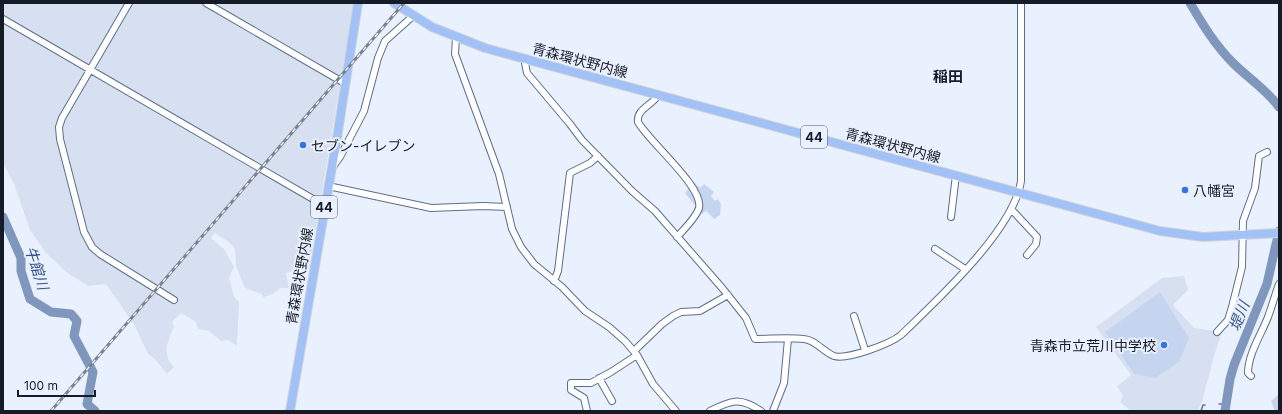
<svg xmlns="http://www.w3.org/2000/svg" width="1282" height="414" font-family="Inter,'Noto Sans JP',sans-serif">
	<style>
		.built { fill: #d7e0f0 }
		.green { fill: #c6d5ef }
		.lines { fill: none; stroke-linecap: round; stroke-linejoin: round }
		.stream { stroke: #5f7190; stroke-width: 1.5 }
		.river { stroke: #7f96bd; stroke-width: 9 }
		.minor-casing { stroke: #5d6e8a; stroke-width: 8 }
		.major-casing { stroke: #d0d2d4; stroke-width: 10 }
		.minor { stroke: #fff; stroke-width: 6 }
		.major { stroke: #a1c1f7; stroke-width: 8 }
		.rail-casing { stroke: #7b828e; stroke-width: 3 }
		.rail { stroke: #eaf1fe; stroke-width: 1.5; stroke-dasharray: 4.5; stroke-linecap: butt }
		.poi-dot { fill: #3473e1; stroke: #eaf1fe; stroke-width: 1.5 }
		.labels { text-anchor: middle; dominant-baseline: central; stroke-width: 4; stroke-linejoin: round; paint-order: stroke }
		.shield { fill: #eaf1fe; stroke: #555c68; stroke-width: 1 }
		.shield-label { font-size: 13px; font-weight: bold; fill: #151c27 }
		.street-label { font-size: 14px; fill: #151c27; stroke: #eaf1fe }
		.poi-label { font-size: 14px; fill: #151c27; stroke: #eaf1fe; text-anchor: start }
		.neighbourhood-label { font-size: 15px; font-weight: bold; fill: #151c27; stroke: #eaf1fe }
		.water-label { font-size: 15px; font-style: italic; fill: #38568b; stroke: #eaf1fe }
	</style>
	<rect width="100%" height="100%" fill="#eaf1fe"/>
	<!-- built -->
	<path class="built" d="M3,3H354L309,268L286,273L289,288H281L271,295L263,297L262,294L245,288L236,266L235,249L230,243L215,233L211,238L224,249L234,267L229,277L234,297L239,302L237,346L227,340L221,341L209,331L198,329L196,322L181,313L172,322L174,326L166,348L168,359L174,367L167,374L154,358L148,354L135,326L106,284L88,286L65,271L46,253L30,230L14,184L3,163L4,149L3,144Z
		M1184,276L1188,290L1173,305L1194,328L1222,332L1214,356L1202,402L1197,411H1131L1120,402L1123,396L1117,386L1131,375L1096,327L1162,278Z"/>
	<!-- green -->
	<path class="green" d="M694,182L700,188L704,184L714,192L711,196L715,201L718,199L721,204L720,215L714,219L706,211L702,214L685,193Z
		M1160,292L1189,338L1179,362L1155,378L1134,374L1105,332Z
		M1279,394V411H1275L1271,401Z"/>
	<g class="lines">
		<!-- stream -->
		<path class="stream" d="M1219,404H1226
			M1201,411L1203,405H1205"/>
		<!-- river -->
		<path class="river" d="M1190,3C1203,25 1215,45 1233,63C1248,78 1266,89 1279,107
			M3,217L21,258V271L30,299L51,312L71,314L77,321L74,336L93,372L87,404L95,411
			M1225,411L1230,379L1234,365L1267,284L1279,231"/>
		<!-- minor casing -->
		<g class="minor-casing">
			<path id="minor" d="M129,3L62,118L59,127L60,139L84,232L92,247L100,254L174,300
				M206,3L346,84
				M3,19L325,206
				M456,38L455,54L499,174L512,229L521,247L534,264L562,287L585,311L609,327L625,341L637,355L653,384L676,411
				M524,58L527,73L570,124L582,140L632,191L655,211L723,289L746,318L755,339C771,339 788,337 804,339C816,340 823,352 834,356C847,360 890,344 901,335C936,301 1014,230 1021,181V3
				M658,95C653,105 636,109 638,122C649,142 704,187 699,208C696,218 684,229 677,237
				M332,168L340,157L364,111L378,58L385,41L413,16
				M328,186L431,208L483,206L507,207
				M1011,209L1037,237L1036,244L1027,255
				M951,217L956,175
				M935,249L965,269
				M554,281L558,271L570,173L590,163L598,156
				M854,316L865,350
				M1217,332L1228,320L1232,307L1242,267L1243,221L1255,188L1259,156L1267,152
				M634,351L662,324L673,316L681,312L700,311L728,295
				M1251,376L1248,373C1248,354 1261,335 1268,317C1272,306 1275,295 1279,284
				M599,378L612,401
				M587,411L584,398L571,390V383H591L611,372L637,355
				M710,411C731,400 740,397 761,411
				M773,411L784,383L788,339"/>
		</g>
		<!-- major casing -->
		<g class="major-casing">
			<path id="major" d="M394,3L432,27L485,48L1160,231L1203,237L1279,233
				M290,411L337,138L358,3"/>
		</g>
		<!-- minor -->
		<use href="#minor" class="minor"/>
		<!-- major -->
		<use href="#major" class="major"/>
		<!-- rail casing -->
		<g class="rail-casing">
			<path id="rail" d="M51,411L404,3"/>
		</g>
		<!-- rail -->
		<use href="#rail" class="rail"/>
	</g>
	<!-- markers -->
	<g class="poi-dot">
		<circle cx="303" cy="145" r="4"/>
		<circle cx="1185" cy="190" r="4"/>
		<circle cx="1164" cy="345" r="4"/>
	</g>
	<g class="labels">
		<!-- shield labels -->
		<g class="shield">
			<rect x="801" y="126" width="26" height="22" rx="3"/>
			<rect x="311" y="196" width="26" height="22" rx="3"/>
		</g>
		<g class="shield-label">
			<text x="814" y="137">44</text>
			<text x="324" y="207">44</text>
		</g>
		<!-- street labels -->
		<g class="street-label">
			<text transform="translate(580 60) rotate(15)">青森環状野内線</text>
			<text transform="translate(893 145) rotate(15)">青森環状野内線</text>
			<text transform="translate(299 276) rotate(-80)">青森環状野内線</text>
		</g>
		<!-- poi labels -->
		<g class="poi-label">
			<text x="311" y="145">セブン-イレブン</text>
			<text x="1193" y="190">八幡宮</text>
			<text x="1156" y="345" text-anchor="end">青森市立荒川中学校</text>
		</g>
		<!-- neighbourhood labels -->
		<g class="neighbourhood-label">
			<text x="948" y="76">稲田</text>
		</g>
		<!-- water labels -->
		<g class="water-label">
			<text transform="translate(37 268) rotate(72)">牛館川</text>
			<text transform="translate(1239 316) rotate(-68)">堤川</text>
		</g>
	</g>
	<!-- border -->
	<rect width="1282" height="414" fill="none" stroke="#151c27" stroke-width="8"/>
	<!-- scale -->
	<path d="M18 390v6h77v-6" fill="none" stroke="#151c27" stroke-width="2"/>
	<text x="24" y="390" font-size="12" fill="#151c27" stroke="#eaf1fe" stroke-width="3" paint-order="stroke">100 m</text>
</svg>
